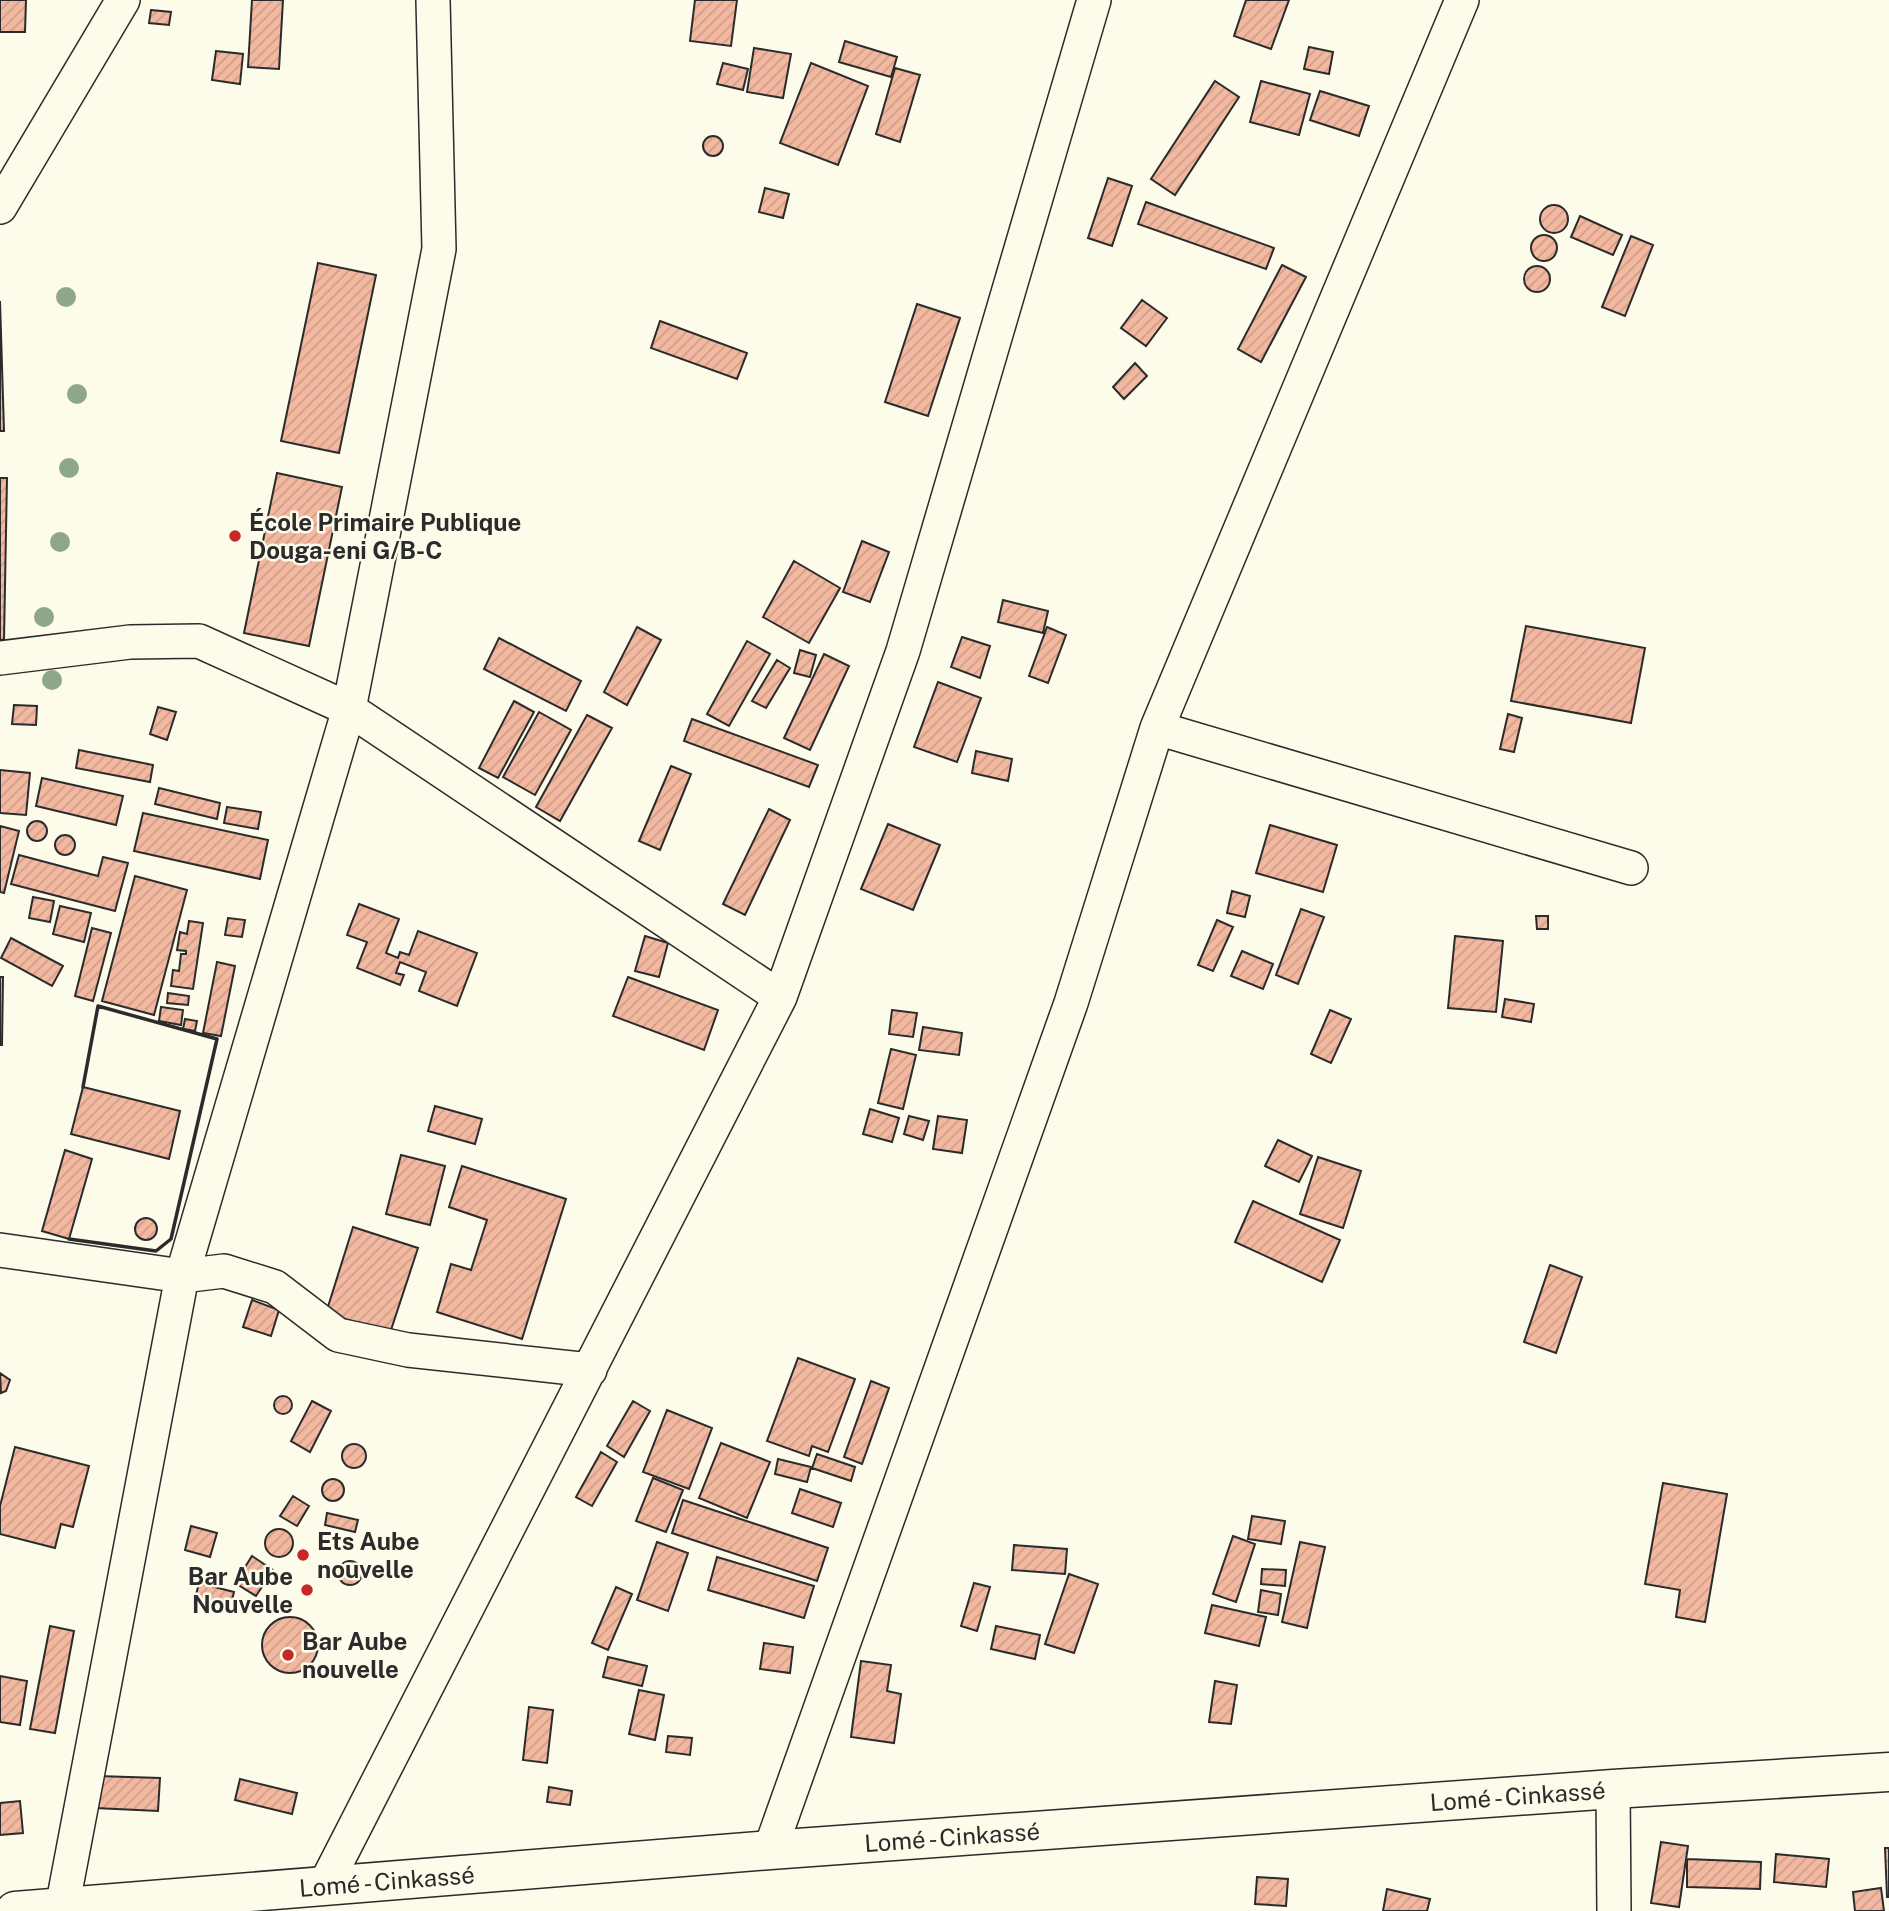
<svg xmlns="http://www.w3.org/2000/svg" width="1889" height="1911" font-family="'Public Sans',sans-serif">
	<style>
		.building { fill: url(#building-hatch); stroke: #2b2b2b; stroke-width: 2 }
		.lines { fill: none; stroke-linecap: round; stroke-linejoin: round }
		.minor-casing { stroke: #2b2b2b; stroke-width: 36 }
		.trunk-casing { stroke: #2b2b2b; stroke-width: 41 }
		.minor { stroke: #fdfbea; stroke-width: 33 }
		.trunk { stroke: #fdfbea; stroke-width: 38 }
		.wall { stroke: #2b2b2b; stroke-width: 3.5 }
		.tree { fill: #8ea78a }
		.poi-dot { fill: #c62828; stroke: #fdfbea; stroke-width: 2.5 }
		.labels { text-anchor: middle; dominant-baseline: central; stroke-width: 5; stroke-linejoin: round; paint-order: stroke }
		.poi-label { font-size: 24px; font-weight: bold; fill: #2b2b2b; stroke: #fdfbea; text-anchor: start }
		.street-label { font-size: 24px; fill: #2b2b2b; stroke: #fdfbea }
	</style>
	<defs>
		<pattern id="building-hatch" width="6" height="6" patternUnits="userSpaceOnUse" patternTransform="scale(1.75)"><rect width="6" height="6" fill="#f2b8a0"/><path d="M-1 1l2-2M0 6l6-6M5 7l2-2" fill="none" stroke="#d09e8a"/></pattern>
	</defs>
	<rect width="100%" height="100%" fill="#fdfbea"/>
	<!-- building -->
	<path class="building" d="M0,0H26L25,32H0Z
		M252,0H283L279,69L248,67Z
		M695,0H737L731,46L690,41Z
		M1246,0H1289L1271,49L1234,36Z
		M151,10L171,12L169,25L149,23Z
		M845,41L897,57L891,77L839,62Z
		M1309,47L1333,52L1329,74L1304,69Z
		M754,48L791,54L783,98L747,92Z
		M216,51L243,54L240,84L212,80Z
		M723,63L748,69L743,90L717,84Z
		M811,63L868,86L838,165L780,143Z
		M895,68L920,75L900,142L876,134Z
		M1215,81L1239,97L1175,195L1151,179Z
		M1261,81L1310,94L1299,135L1250,122Z
		M1320,91L1369,106L1359,136L1310,120Z
		M703 146a10 10 0 1 1 20 0a10 10 0 1 1-20 0Z
		M1108,178L1132,186L1112,246L1088,238Z
		M765,188L789,194L783,218L759,212Z
		M1146,202L1274,248L1266,269L1138,224Z
		M1540 219a14 14 0 1 1 28 0a14 14 0 1 1-28 0Z
		M1580,216L1622,235L1613,255L1571,237Z
		M1531 248a13 13 0 1 1 26 0a13 13 0 1 1-26 0Z
		M1631,236L1653,245L1625,316L1602,307Z
		M318,263L376,275L339,453L281,441Z
		M1282,265L1306,277L1261,362L1238,349Z
		M1524 279a13 13 0 1 1 26 0a13 13 0 1 1-26 0Z
		M1142,300L1167,318L1146,346L1121,328Z
		M0,301L4,431H0Z
		M917,304L960,318L928,416L885,402Z
		M660,321L747,353L737,379L651,348Z
		M1135,363L1147,376L1124,399L1113,387Z
		M277,473L342,487L309,646L244,633Z
		M0,478H7L4,640H0Z
		M862,541L889,552L870,602L843,592Z
		M794,561L840,588L809,643L763,617Z
		M1003,600L1048,611L1043,633L998,622Z
		M1526,626L1645,648L1631,723L1511,701Z
		M637,627L661,640L627,705L604,692Z
		M1047,627L1066,635L1048,683L1029,676Z
		M962,637L990,646L980,678L951,667Z
		M499,638L581,681L566,711L484,669Z
		M747,641L770,654L729,726L707,714Z
		M800,650L816,655L810,677L794,673Z
		M824,654L849,666L810,750L784,738Z
		M777,660L790,668L766,708L752,701Z
		M938,682L981,698L957,762L914,747Z
		M514,701L534,712L498,778L479,768Z
		M14,705L37,706L36,725L12,724Z
		M158,707L176,712L167,740L150,734Z
		M539,712L571,730L535,795L503,777Z
		M1508,714L1522,718L1514,752L1500,749Z
		M587,715L612,728L560,821L536,807Z
		M692,719L818,765L809,787L684,741Z
		M79,750L153,765L150,782L76,768Z
		M976,751L1012,759L1008,781L972,773Z
		M671,766L691,774L660,850L639,841Z
		M0,770L30,773L26,815L0,813Z
		M42,778L123,796L116,825L36,806Z
		M159,788L220,803L217,819L155,804Z
		M227,807L261,812L258,829L224,823Z
		M769,809L790,820L745,915L723,904Z
		M143,813L268,840L260,879L134,851Z
		M27 831a10 10 0 1 1 20 0a10 10 0 1 1-20 0Z
		M888,824L940,845L913,910L861,889Z
		M1270,825L1337,845L1323,892L1256,873Z
		M0,826L19,831L4,893L0,892Z
		M55 845a10 10 0 1 1 20 0a10 10 0 1 1-20 0Z
		M19,855L98,876L103,857L128,863L115,911L11,884Z
		M135,876L187,890L154,1015L102,1001Z
		M1232,891L1250,896L1245,917L1227,913Z
		M33,897L54,901L50,922L29,918Z
		M359,904L399,919L386,953L398,958L400,952L409,955L418,931L477,953L457,1006L419,991L426,972L400,962L396,973L404,975L400,985L357,968L367,942L347,935Z
		M60,906L91,913L84,942L53,934Z
		M1301,909L1324,917L1298,984L1276,975Z
		M1536,916H1548V929H1537Z
		M228,918L245,920L242,937L225,935Z
		M1217,920L1233,927L1213,971L1198,965Z
		M189,921L203,923L193,989L171,986L173,970L179,971L181,954H186V951L177,950L180,932L187,934Z
		M92,928L111,933L93,1001L75,996Z
		M645,936L668,943L659,977L635,971Z
		M1455,936L1503,941L1496,1012L1448,1008Z
		M11,938L63,966L52,986L1,958Z
		M1242,951L1273,964L1263,989L1231,976Z
		M217,962L235,966L221,1036L203,1033Z
		M0,977H3L2,1045H0Z
		M628,977L718,1010L704,1050L613,1016Z
		M168,993L189,996L188,1005L167,1003Z
		M1505,999L1534,1004L1531,1022L1502,1017Z
		M161,1007L183,1010L181,1025L159,1021Z
		M892,1010L917,1013L913,1037L889,1034Z
		M1330,1010L1351,1019L1331,1063L1311,1054Z
		M185,1019L197,1021L195,1031L183,1029Z
		M923,1027L962,1033L959,1055L919,1050Z
		M891,1049L916,1055L903,1109L878,1103Z
		M83,1087L180,1111L169,1159L71,1134Z
		M435,1106L482,1119L475,1144L428,1131Z
		M870,1109L899,1118L892,1142L863,1134Z
		M909,1116L929,1121L923,1140L904,1134Z
		M938,1116L967,1120L962,1153L933,1149Z
		M1278,1140L1312,1156L1299,1182L1265,1166Z
		M65,1150L92,1159L69,1239L42,1231Z
		M401,1155L445,1166L430,1225L386,1214Z
		M1318,1157L1361,1171L1343,1228L1300,1214Z
		M462,1166L566,1199L522,1339L437,1312L451,1264L471,1270L487,1220L449,1207Z
		M1253,1201L1340,1240L1322,1282L1235,1242Z
		M135 1229a11 11 0 1 1 22 0a11 11 0 1 1-22 0Z
		M353,1227L418,1248L390,1333L326,1313Z
		M1550,1265L1582,1277L1556,1353L1524,1342Z
		M252,1300L279,1310L271,1336L243,1327Z
		M798,1358L855,1379L828,1452L812,1446L809,1456L767,1441Z
		M0,1373L10,1380L6,1391L1,1393Z
		M871,1381L889,1388L862,1464L844,1457Z
		M274 1405a9 9 0 1 1 18 0a9 9 0 1 1-18 0Z
		M312,1401L331,1411L310,1452L291,1441Z
		M633,1401L650,1411L624,1457L607,1446Z
		M667,1410L712,1428L689,1489L643,1472Z
		M721,1443L770,1462L747,1518L699,1498Z
		M342 1456a12 12 0 1 1 24 0a12 12 0 1 1-24 0Z
		M15,1447L89,1466L73,1527L61,1524L55,1548L0,1534V1506Z
		M601,1452L617,1462L592,1506L576,1497Z
		M817,1454L855,1467L851,1481L812,1468Z
		M778,1459L811,1467L807,1482L775,1474Z
		M653,1478L683,1490L666,1532L636,1521Z
		M322 1490a11 11 0 1 1 22 0a11 11 0 1 1-22 0Z
		M1663,1483L1727,1494L1705,1622L1676,1617L1680,1590L1645,1584Z
		M800,1489L841,1503L833,1527L792,1513Z
		M293,1496L309,1506L297,1526L280,1516Z
		M683,1500L828,1548L817,1581L672,1533Z
		M327,1513L358,1520L355,1532L325,1525Z
		M1252,1516L1285,1521L1281,1544L1248,1539Z
		M191,1526L217,1533L210,1557L185,1550Z
		M265 1543a14 14 0 1 1 28 0a14 14 0 1 1-28 0Z
		M1233,1536L1255,1544L1236,1602L1213,1594Z
		M657,1542L688,1553L668,1611L637,1600Z
		M1300,1542L1325,1547L1307,1628L1282,1622Z
		M1014,1545L1067,1549L1065,1574L1012,1570Z
		M252,1556L273,1570L256,1596L235,1583Z
		M717,1557L814,1586L804,1618L708,1590Z
		M338 1573a12 12 0 1 1 24 0a12 12 0 1 1-24 0Z
		M1262,1569L1286,1570L1285,1586L1261,1584Z
		M1069,1574L1098,1584L1074,1653L1045,1644Z
		M199,1583L234,1592L229,1612L194,1603Z
		M974,1583L990,1587L977,1631L961,1626Z
		M616,1587L632,1594L608,1650L592,1643Z
		M1261,1590L1281,1594L1278,1615L1258,1612Z
		M1212,1605L1266,1617L1259,1646L1205,1633Z
		M262 1645a28 28 0 1 1 56 0a28 28 0 1 1-56 0Z
		M50,1626L74,1631L55,1733L30,1729Z
		M996,1626L1040,1635L1035,1659L991,1649Z
		M764,1643L793,1647L790,1673L760,1669Z
		M608,1657L647,1666L642,1686L603,1677Z
		M861,1661L891,1665L887,1691L901,1694L894,1743L851,1737Z
		M0,1676L27,1681L20,1725L0,1722Z
		M1215,1681L1237,1685L1231,1724L1209,1722Z
		M639,1690L664,1695L655,1740L629,1734Z
		M529,1707L553,1710L547,1763L523,1760Z
		M668,1736L692,1738L690,1755L666,1752Z
		M97,1776L160,1778L158,1811L95,1808Z
		M240,1779L297,1793L292,1814L235,1800Z
		M549,1787L572,1791L570,1805L547,1802Z
		M20,1801L23,1833L0,1835V1803Z
		M1661,1842L1688,1846L1679,1907L1651,1903Z
		M1885,1848H1889V1897H1887Z
		M1776,1854L1829,1859L1826,1887L1774,1882Z
		M1687,1859L1761,1862L1760,1889L1687,1887Z
		M1257,1877L1288,1879L1286,1906L1255,1904Z
		M1881,1888L1884,1911H1855L1853,1892Z
		M1387,1889L1430,1899L1427,1911H1383Z"/>
	<g class="lines">
		<!-- minor casing -->
		<g class="minor-casing">
			<path id="minor" d="M0,207L123,0
				M0,658L130,642L199,641L349,709L780,997
				M1157,728L1631,868
				M0,1250L182,1276L224,1271L275,1287L338,1335L408,1350L590,1370
				M1613,1789L1614,1911
				M770,1850L1071,1003L1157,728L1462,0
				M325,1885L780,997L903,651L1094,0
				M62,1908L182,1276L349,709L439,249L433,0"/>
		</g>
		<!-- trunk casing -->
		<g class="trunk-casing">
			<g id="trunk">
				<path id="s1" d="M15,1911L770,1850L1613,1789L1889,1772"/>
			</g>
		</g>
		<!-- minor -->
		<use href="#minor" class="minor"/>
		<!-- trunk -->
		<use href="#trunk" class="trunk"/>
		<!-- wall -->
		<path class="wall" d="M69,1239L156,1251L171,1239L217,1039L98,1006L83,1087"/>
	</g>
	<!-- trees -->
	<g class="tree">
		<circle cx="66" cy="297" r="10"/>
		<circle cx="77" cy="394" r="10"/>
		<circle cx="69" cy="468" r="10"/>
		<circle cx="60" cy="542" r="10"/>
		<circle cx="44" cy="617" r="10"/>
		<circle cx="52" cy="680" r="10"/>
	</g>
	<!-- markers -->
	<g class="poi-dot">
		<circle cx="235" cy="536" r="7"/>
		<circle cx="303" cy="1555" r="7"/>
		<circle cx="307" cy="1590" r="7"/>
		<circle cx="288" cy="1655" r="7"/>
	</g>
	<g class="labels">
		<!-- poi labels -->
		<g class="poi-label">
			<text x="249" y="522">École Primaire Publique<tspan x="249" dy="28">Douga-eni G/B-C</tspan></text>
			<text x="317" y="1541">Ets Aube<tspan x="317" dy="28">nouvelle</tspan></text>
			<text x="293" y="1576" text-anchor="end">Bar Aube<tspan x="293" dy="28">Nouvelle</tspan></text>
			<text x="302" y="1641">Bar Aube<tspan x="302" dy="28">nouvelle</tspan></text>
		</g>
		<!-- street labels -->
		<g class="street-label">
			<text stroke="none"><textPath href="#s1" startOffset="1507">Lomé - Cinkassé</textPath></text>
			<text stroke="none"><textPath href="#s1" startOffset="940">Lomé - Cinkassé</textPath></text>
			<text stroke="none"><textPath href="#s1" startOffset="373">Lomé - Cinkassé</textPath></text>
		</g>
	</g>
</svg>
